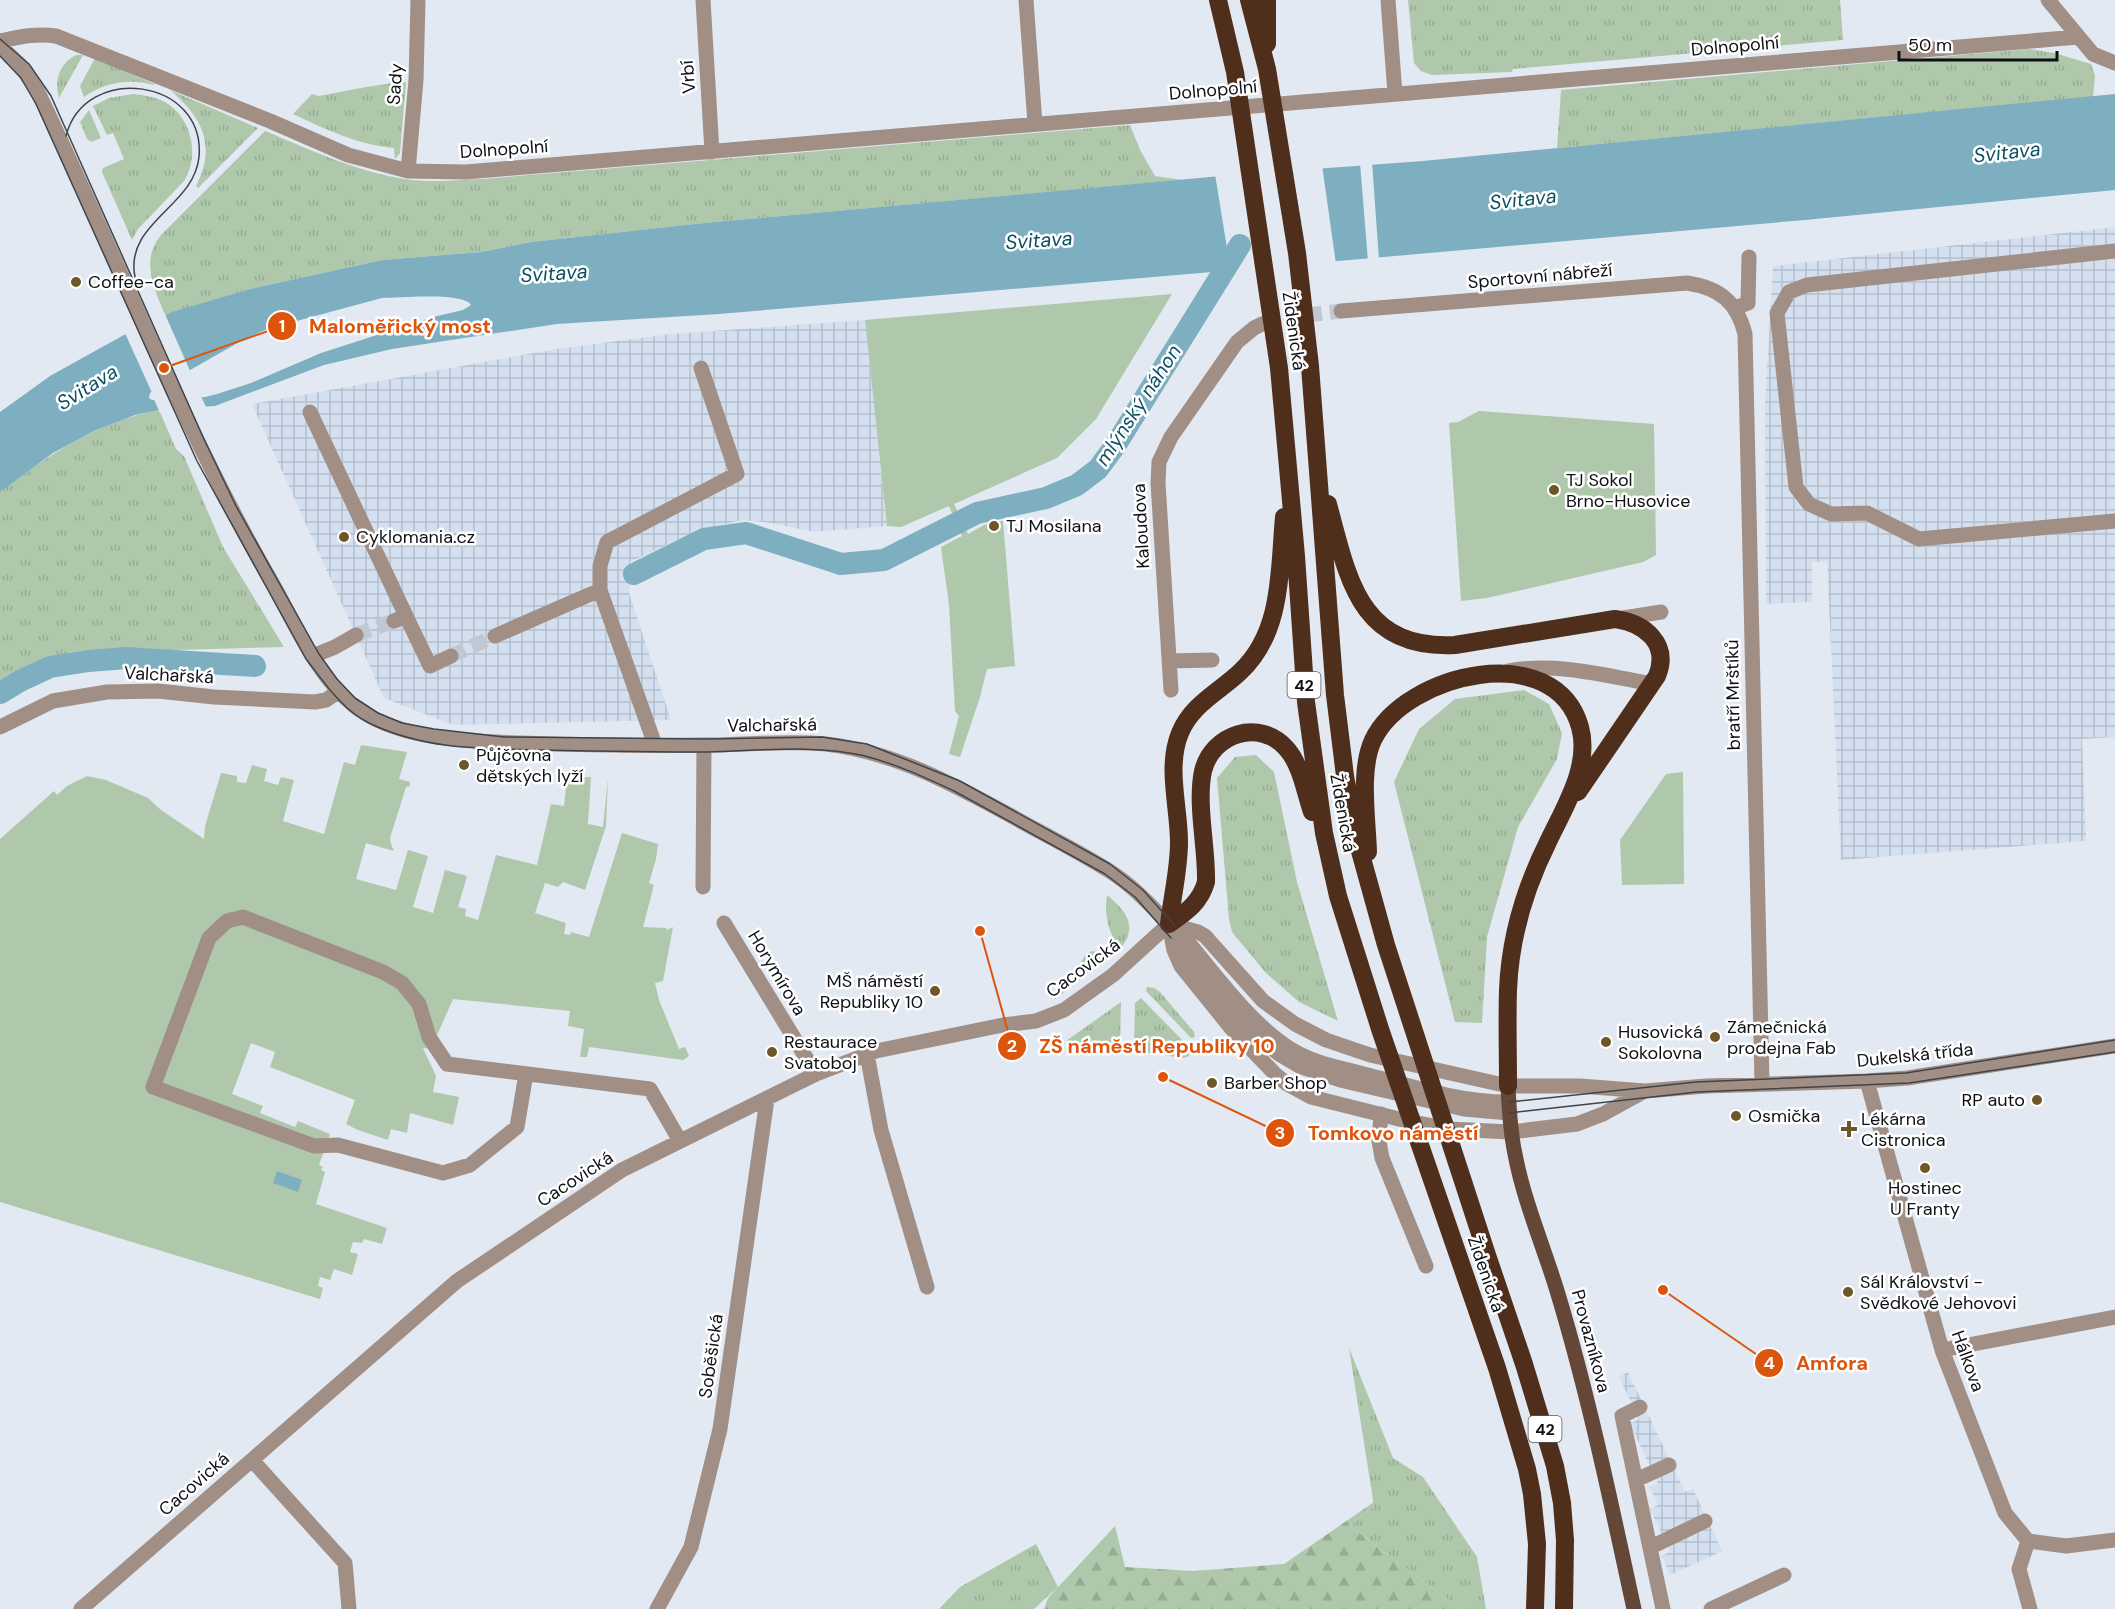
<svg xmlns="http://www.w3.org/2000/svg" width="2115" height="1609" font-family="'DM Sans',sans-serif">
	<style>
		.industrial { fill: url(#industrial-grid) }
		.grass { fill: url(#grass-tufts) }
		.forest { fill: url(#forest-firs) }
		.garden { fill: #afc8ab }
		.water { fill: #7eafc1; fill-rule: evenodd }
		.pier { fill: #e2e9f2 }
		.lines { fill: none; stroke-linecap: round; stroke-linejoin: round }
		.canal { stroke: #7eafc1; stroke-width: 22 }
		.minor-tunnel { stroke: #c2c8d1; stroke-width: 15; stroke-dasharray: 15 8; stroke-linecap: butt }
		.minor { stroke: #a18f86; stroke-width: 15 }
		.major { stroke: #654737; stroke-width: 15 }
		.highway { stroke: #4f2e1c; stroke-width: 18 }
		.tram { stroke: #404449; stroke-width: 1.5 }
		.poi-dot { fill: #6f5627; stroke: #fff; stroke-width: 2 }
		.labels { text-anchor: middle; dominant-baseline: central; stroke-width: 5; stroke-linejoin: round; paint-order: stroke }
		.shield { fill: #fff; stroke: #56585a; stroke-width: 1.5 }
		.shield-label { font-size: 16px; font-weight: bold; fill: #0e1014 }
		.street-label { font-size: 18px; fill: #0e1014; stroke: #fff }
		.poi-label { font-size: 18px; fill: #0e1014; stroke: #fff; text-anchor: start }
		.water-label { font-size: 20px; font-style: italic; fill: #0d5064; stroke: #fff }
		.leader { fill: none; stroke: #dd550c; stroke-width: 2 }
		.callout-dot { fill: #dd550c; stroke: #fff; stroke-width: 2 }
		.mark-label { font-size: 18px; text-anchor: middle; font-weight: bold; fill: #fff }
		.callout-label { font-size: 20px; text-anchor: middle; font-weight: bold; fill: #dd550c; stroke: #fff; stroke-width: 5; stroke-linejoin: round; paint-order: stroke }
	</style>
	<defs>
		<pattern id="industrial-grid" width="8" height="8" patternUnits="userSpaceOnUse" patternTransform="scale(1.5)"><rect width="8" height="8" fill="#d4e0f0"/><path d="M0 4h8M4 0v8" fill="none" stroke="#b5bfcd"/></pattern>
		<pattern id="grass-tufts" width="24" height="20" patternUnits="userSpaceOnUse" patternTransform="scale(1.5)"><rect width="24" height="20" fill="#afc8ab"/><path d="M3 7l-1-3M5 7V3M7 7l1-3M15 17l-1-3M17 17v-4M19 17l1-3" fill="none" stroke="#95ab92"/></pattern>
		<pattern id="forest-firs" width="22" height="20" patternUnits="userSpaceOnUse" patternTransform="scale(1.5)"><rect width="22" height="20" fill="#afc8ab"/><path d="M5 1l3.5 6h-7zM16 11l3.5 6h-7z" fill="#95ab92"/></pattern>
	</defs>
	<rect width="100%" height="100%" fill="#e2e9f2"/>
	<!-- industrial -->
	<path class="industrial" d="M2115,227V737L2082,739L2086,841L1841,860L1827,561L1812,562V602L1766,604L1765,404L1773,266Z
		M865,320L887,526L814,532L771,523L742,520L699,530L630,562L629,593L671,720L453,725L384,698L252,404L556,349L671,334Z
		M1628,1372L1685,1492L1693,1489L1722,1551L1670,1575L1662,1556L1670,1552L1650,1509L1658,1505L1650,1487L1658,1483L1630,1424L1639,1419L1619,1377Z"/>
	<!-- grass -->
	<path class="grass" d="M1408,0H1840L1843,40L1513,69L1512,72L1432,75L1421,71L1414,63Z
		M2029,49L2054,53L2091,64L2095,76L2093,97L1557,148L1561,90Z
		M76,55H83L59,98C54,80 59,64 76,55Z
		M95,58L154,84V85C129,78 105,82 84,97L80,86Z
		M394,75L406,83L400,153L395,159L394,148C358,145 325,129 293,114L312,94L319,96L366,87L394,83Z
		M170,90L258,128L198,188L196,186C217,145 202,117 170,90Z
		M133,94C144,95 155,97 165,102C192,118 200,155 184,181L138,229L132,240L102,172L103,168L124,159L113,133L107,135L93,106L109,98Z
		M89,110L101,138L91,142L87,139L80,122Z
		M1130,125L1140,150L1155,176L1182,180L704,223L531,242L481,252L382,260L250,289L165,315C154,287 140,261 161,235L265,131C311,150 355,171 404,179C430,183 457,180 482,179Z
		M159,410L176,449L184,456L223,547L284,647L107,652L47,658L0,686V492C48,455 99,421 159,410Z
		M1524,690L1549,704L1562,733L1557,759L1518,827L1487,937L1482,1023L1455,1022L1394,782L1419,729L1455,699Z
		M1256,755L1274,772L1297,882L1338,1021L1299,1002L1265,972L1232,932L1229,919L1217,778L1235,757Z
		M1107,895C1126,911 1139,926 1120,949C1108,932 1104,915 1107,895Z
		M1092,951L1103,953L1108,957L1054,1000L1069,983L1086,954Z
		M1147,987L1154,988L1160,992L1194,1032L1195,1037L1191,1038L1146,991Z
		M1141,998L1191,1049L1189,1056L1183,1058L1144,1052L1134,1043L1135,1003Z
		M1121,1002L1120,1048L1066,1041Z
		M1349,1348L1393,1458L1423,1477L1477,1557L1486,1609H1460L1350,1526L1374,1506Z
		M1036,1544L1058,1587L1034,1609H939L960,1587Z"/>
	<!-- forest -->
	<path class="forest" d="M1374,1502V1506L1350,1526L1460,1609H1044L1048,1598L1115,1526L1125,1567L1193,1571L1284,1564Z"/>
	<!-- garden -->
	<path class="garden" d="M1172,294L1096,419L1057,458L954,504L968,534L984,525L1003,521L1015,666L987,669L980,697L960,757L949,754L959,716L955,711L949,605L941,547L962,536L949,506L901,527L887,526L865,320Z
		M1479,411L1654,424L1656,555L1643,562L1487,598L1461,601L1449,423L1458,422Z
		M361,745L407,752L399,779L410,782V786L406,787L390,838L391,844L394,851L366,843L356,879L396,890L408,850L428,856L413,907L433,913L445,870L467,876L458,907L466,909L465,916L478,920L496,855L537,865L551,804L564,806L567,778L591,777L588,824L603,827L608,778L606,826L585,890L563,882L558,887L545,883L535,913L566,923L564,934L570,935L571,932L589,937L622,833L658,844L656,859L649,883L654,885L643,927L666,928L667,930L673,927L663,981L655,983L659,1000L679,1049L685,1047L689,1056L683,1060L589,1047L587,1057H580L584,1029L568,1026L570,1011L453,999L431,1049L423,1048L436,1076L433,1092L459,1097L453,1125L410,1113L407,1133L391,1129L388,1140L358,1130L346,1124L355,1100L270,1067L275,1052L251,1043L232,1094L263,1106L260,1113L295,1127L298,1121L330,1134L319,1165L323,1167L321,1170L325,1172L316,1204L387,1228L382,1244L364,1239L362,1243L353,1242L350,1252L358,1254L352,1275L334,1269L330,1280L320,1277L318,1286L323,1288L320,1299L0,1202V839L54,791L57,795L67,786L87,776L106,780L148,798L161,810L204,839L205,826L221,773L237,776V782L246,783L252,765L267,769L264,781L278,785L281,777L294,780L283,821L324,834L344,762L355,765Z
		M1683,772L1684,884L1622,885L1620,840L1666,774Z"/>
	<!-- water -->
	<path class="water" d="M2115,94V190L1805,220L1247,269L719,314L557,324L392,349L324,365L215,406L159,410L135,415L94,431L53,453L0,492V412L50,376L122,336L172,312L250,289L382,260L481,252L531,242L704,223L1221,176L1423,161ZM382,298C399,298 463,292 471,305L463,310L433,317L321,353L251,383L217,394L205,397L152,400L149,398L150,393L241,341L267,329Z
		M17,676L22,685L10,695L0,699V686Z
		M277,1171L302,1180L298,1192L273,1183Z"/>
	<!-- pier -->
	<path class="pier" d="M1372,162L1379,260L1368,261L1360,163Z
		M1322,165L1336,264L1231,273L1215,174Z
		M164,312L191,373L153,395L124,331Z
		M200,394L207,409L160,413L153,397Z"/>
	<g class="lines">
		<!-- canal -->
		<path class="canal" d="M634,574L704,539L746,533L841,564L884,560L977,513L1046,498L1077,485L1098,469L1115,446L1240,245
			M0,693L20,681L50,667L89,661L126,658L255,666"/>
		<!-- minor-tunnel -->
		<path class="minor-tunnel" d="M1262,324L1283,318L1341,311
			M356,635L394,621
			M451,656L495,636"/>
		<!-- minor -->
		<path class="minor" d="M703,0L712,152
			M1026,0L1035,124
			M1388,0L1395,94
			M2048,0L2093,54L2115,63
			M0,41C20,37 36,33 56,36L270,121L348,155L408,171L466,172L2078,37
			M0,46L20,65L38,92C117,257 183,429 275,588C297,628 317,675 353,705C396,740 467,741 519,743C582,745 645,746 708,745C747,745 787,740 826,744C895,752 955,785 1015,818C1047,836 1080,852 1111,872C1133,886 1151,906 1169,924
			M408,171L416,80L418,0
			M2115,251L1807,285L1789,292L1777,313L1796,487L1809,504L1831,514L1867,513L1919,539L2115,521
			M1735,308L1748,303L1749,257
			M1341,311L1687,283C1720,288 1737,302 1745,334L1762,1083
			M310,412L406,616L394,621
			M406,616L430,666L451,656
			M1617,619L1661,612
			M495,636L600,590
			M313,656L335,647L356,635
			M1169,661L1212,660
			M1508,671C1556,662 1604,675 1652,684
			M1171,690L1158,483L1159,462L1171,437L1237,342L1254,328L1262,324
			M0,727L53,701L107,692L158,691L214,697L315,702L326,700L339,691
			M655,745L600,590V566L607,542L737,474L701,368
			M703,887L704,745
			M724,923L816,1074
			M1169,924L1198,932L1205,936L1263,1001L1295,1024L1326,1040L1370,1055L1508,1086H1580L1645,1091L1706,1086L1867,1081L1907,1078L2115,1046
			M1169,924L1174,950L1181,966L1231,1028L1275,1074L1287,1084L1311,1097L1411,1122L1449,1129L1511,1132L1577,1124L1603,1114L1645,1091
			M1175,926C1207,964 1248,1022 1289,1048C1303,1057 1320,1063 1336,1067C1393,1080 1450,1102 1509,1102
			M1175,942L1251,1031L1279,1054L1301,1067L1340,1080L1464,1109L1509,1113
			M867,1054L881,1130L927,1287
			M526,1074L517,1127L470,1165L443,1173L338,1145L314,1146L153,1087L209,938L227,921L243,917L383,972L402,983L419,1004L429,1037L447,1064L650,1089L680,1141
			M1867,1081L1942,1350L2005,1513L2028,1541
			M1381,1114L1379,1141L1382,1158L1426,1266
			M1942,1350L2115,1317
			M1640,1407L1622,1416L1663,1609
			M252,1460L345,1563L349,1609
			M1636,1480L1669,1465
			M2028,1541L2066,1546L2115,1540
			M2028,1541L2019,1569L2030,1609
			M1651,1547L1705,1521
			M81,1609L457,1281L622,1170L816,1074L876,1051L1003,1025L1036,1021L1064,1010L1113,975L1169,924
			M657,1609L691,1547L720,1429L767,1099
			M1711,1609L1784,1575"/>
		<!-- major -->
		<path class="major" d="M1508,1086C1509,1108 1510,1131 1515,1154C1524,1202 1544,1247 1558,1294C1589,1397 1611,1503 1634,1609"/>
		<!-- highway -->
		<path class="highway" d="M1218,0L1235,72L1279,368L1296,556L1306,702L1324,833L1338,896L1381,1032L1497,1368L1527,1469L1532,1494L1537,1544L1535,1609
			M1249,0L1267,69L1297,253L1310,366L1335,695L1345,776L1355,833L1386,945L1487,1255L1524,1364L1555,1466L1562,1503L1565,1540L1564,1609
			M1267,44V0
			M1328,504C1348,578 1359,650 1455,645L1615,619C1645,623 1670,644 1657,676L1578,792
			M1368,852C1367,819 1359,770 1373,740C1405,673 1555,638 1580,727C1591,766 1564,808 1548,842C1525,888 1510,939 1508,990C1507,1022 1508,1054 1508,1086
			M1169,924C1172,897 1179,870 1179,842C1179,807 1166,767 1180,733C1192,704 1219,692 1240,672C1283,632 1279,570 1284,517
			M1169,924C1186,912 1200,903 1206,882C1207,848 1196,804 1203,771C1212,734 1259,718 1286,748C1301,764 1305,792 1312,812"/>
		<!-- tram -->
		<path class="tram" d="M0,39L29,64L51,96L203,437L236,506L319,654L337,679L355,698L378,713L402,723L434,729L504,737L706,739L822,737L867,744L960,781L1110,864L1143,890L1175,926
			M0,56L21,78L36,104L197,461L306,659C324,682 342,710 369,723C422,749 481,749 538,750C594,751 651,752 707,752C759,751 814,744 865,756C896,764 926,778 954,791L1105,874L1135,897L1171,938
			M66,136C85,62 206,78 199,157C194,207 124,223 135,277
			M1509,1102L1696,1082L1906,1073L2115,1040
			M1509,1113L1697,1092L1909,1083L2115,1052"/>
	</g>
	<!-- markers -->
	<g class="poi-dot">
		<circle cx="76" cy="282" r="6"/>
		<circle cx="1554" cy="490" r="6"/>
		<circle cx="994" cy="526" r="6"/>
		<circle cx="344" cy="537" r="6"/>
		<circle cx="464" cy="765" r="6"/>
		<circle cx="935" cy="991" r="6"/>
		<circle cx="1715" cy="1037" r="6"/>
		<circle cx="1606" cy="1042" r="6"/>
		<circle cx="772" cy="1052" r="6"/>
		<circle cx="1212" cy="1083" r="6"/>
		<circle cx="2037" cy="1100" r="6"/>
		<circle cx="1736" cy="1116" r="6"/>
		<path d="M1846 1120h6v6h6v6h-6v6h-6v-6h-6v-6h6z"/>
		<circle cx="1925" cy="1168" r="6"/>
		<circle cx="1848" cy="1292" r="6"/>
	</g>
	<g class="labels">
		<!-- shield labels -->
		<g class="shield">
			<rect x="1287.5" y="672" width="33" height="26" rx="4.5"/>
			<rect x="1528.5" y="1416" width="33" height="26" rx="4.5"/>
		</g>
		<g class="shield-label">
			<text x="1304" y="685">42</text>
			<text x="1545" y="1429">42</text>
		</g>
		<!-- street labels -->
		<g class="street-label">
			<text transform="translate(1735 46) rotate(-5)">Dolnopolní</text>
			<text transform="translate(688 77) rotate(-94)">Vrbí</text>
			<text transform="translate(395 84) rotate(-86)">Sady</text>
			<text transform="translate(1213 90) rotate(-5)">Dolnopolní</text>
			<text transform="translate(504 149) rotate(-4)">Dolnopolní</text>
			<text transform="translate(1540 276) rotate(-5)">Sportovní nábřeží</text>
			<text transform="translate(1294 331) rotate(82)">Židenická</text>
			<text transform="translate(1141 526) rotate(-93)">Kaloudova</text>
			<text transform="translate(169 675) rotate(3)">Valchařská</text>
			<text transform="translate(1733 695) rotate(-91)">bratří Mrštíků</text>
			<text transform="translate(772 725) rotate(-1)">Valchařská</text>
			<text transform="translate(1343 813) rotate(80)">Židenická</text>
			<text transform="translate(1083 968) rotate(-36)">Cacovická</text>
			<text transform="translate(777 973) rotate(59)">Horymírova</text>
			<text transform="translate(1915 1055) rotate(-6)">Dukelská třída</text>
			<text transform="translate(575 1179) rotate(-33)">Cacovická</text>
			<text transform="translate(1486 1274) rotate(71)">Židenická</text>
			<text transform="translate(1591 1341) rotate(75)">Provazníkova</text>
			<text transform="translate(711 1356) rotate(-82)">Soběšická</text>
			<text transform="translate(1968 1361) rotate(70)">Hálkova</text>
			<text transform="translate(194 1484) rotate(-41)">Cacovická</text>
		</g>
		<!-- poi labels -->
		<g class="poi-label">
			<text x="88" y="282">Coffee-ca</text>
			<text x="1566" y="480">TJ Sokol<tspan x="1566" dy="21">Brno-Husovice</tspan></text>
			<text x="1006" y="526">TJ Mosilana</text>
			<text x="356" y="537">Cyklomania.cz</text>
			<text x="476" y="755">Půjčovna<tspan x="476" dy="21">dětských lyží</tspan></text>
			<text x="923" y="981" text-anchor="end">MŠ náměstí<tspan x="923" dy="21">Republiky 10</tspan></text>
			<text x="1727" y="1027">Zámečnická<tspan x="1727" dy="21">prodejna Fab</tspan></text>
			<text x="1618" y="1032">Husovická<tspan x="1618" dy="21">Sokolovna</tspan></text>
			<text x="784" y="1042">Restaurace<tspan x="784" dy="21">Svatoboj</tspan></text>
			<text x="1224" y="1083">Barber Shop</text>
			<text x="2025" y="1100" text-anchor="end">RP auto</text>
			<text x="1748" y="1116">Osmička</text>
			<text x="1861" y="1119">Lékárna<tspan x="1861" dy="21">Cistronica</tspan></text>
			<text x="1925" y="1188" text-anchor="middle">Hostinec<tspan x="1925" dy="21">U Franty</tspan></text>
			<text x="1860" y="1282">Sál Království -<tspan x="1860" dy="21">Svědkové Jehovovi</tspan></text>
		</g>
		<!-- water labels -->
		<g class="water-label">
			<text transform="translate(2007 152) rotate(-6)">Svitava</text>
			<text transform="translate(1523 199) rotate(-6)">Svitava</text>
			<text transform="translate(1039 240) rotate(-4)">Svitava</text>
			<text transform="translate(554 273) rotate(-4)">Svitava</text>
			<text transform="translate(87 387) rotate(-32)">Svitava</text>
			<text transform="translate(1138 405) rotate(-57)">mlýnský náhon</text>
		</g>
	</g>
	<!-- callouts -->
	<path class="leader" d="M164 368L282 326M980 931L1012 1046M1163 1077L1280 1133M1663 1290L1769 1363"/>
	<g class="callout-dot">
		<circle cx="164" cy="368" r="6"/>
		<circle cx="980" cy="931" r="6"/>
		<circle cx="1163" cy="1077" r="6"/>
		<circle cx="1663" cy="1290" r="6"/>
		<circle cx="282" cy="326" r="15"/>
		<circle cx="1012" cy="1046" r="15"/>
		<circle cx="1280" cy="1133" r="15"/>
		<circle cx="1769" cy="1363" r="15"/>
	</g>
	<g class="mark-label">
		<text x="282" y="332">1</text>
		<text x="1012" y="1052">2</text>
		<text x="1280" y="1139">3</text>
		<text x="1769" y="1369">4</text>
	</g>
	<g class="callout-label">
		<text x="400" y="333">Maloměřický most</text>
		<text x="1157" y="1053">ZŠ náměstí Republiky 10</text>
		<text x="1393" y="1140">Tomkovo náměstí</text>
		<text x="1832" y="1370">Amfora</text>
	</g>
	<!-- scale -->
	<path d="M1899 51v9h158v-9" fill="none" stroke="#0e1014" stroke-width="3"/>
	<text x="1908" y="51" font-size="18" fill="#0e1014" stroke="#ffffff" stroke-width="4.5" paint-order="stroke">50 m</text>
</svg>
